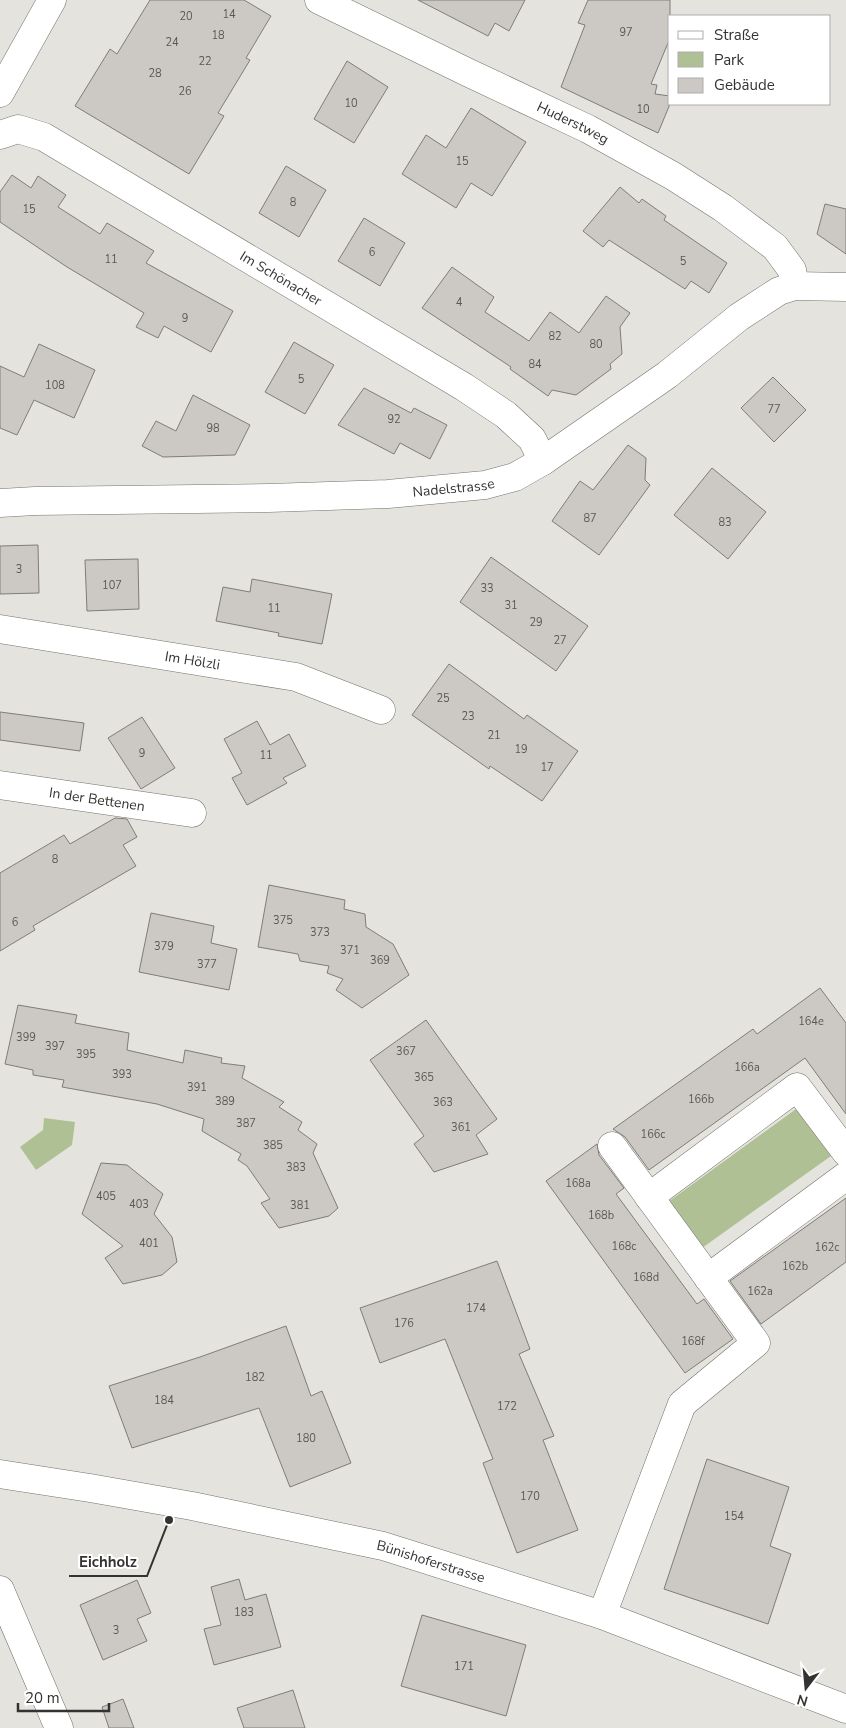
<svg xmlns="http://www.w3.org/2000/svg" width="846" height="1728" font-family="'Nunito Sans',sans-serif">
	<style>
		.green { fill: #afc194 }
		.building { fill: #ccc8c4; stroke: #807d78 }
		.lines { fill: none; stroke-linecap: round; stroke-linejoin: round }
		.minor-casing { stroke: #73726d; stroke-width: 29 }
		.minor { stroke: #fff; stroke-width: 28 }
		.labels { text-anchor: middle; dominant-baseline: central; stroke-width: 4; stroke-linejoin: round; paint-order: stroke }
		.number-label { font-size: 11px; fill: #5a5856 }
		.street-label { font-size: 14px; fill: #343331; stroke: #fff }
		.leader { fill: none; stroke: #343331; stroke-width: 2 }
		.callout-dot { fill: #343331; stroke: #fff; stroke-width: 2 }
		.callout-label { font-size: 15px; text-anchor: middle; font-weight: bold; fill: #343331; stroke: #fff; stroke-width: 4; stroke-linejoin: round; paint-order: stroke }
	</style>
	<rect width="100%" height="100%" fill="#e5e3de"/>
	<!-- green -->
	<path class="green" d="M796,1109L831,1156L702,1248L668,1202Z
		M44,1118L75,1122L72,1145L36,1170L20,1147L43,1130Z"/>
	<!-- building -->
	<path class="building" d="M150,0H244L271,16L246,58L250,60L218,113L224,116L189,174L75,106L110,49L117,54Z
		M418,0H525L509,31L495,23L488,36Z
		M588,0H670V38L651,84L657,85L655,94L670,96V104L658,133L561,87L585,25L578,23Z
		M347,61L388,87L354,143L314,119Z
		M471,108L526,142L492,196L471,183L456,208L402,174L426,135L446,148Z
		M286,166L326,190L299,237L259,213Z
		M12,175L31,188L38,176L66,195L58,207L100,234L107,223L154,251L146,263L233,311L211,352L164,326L158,338L136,327L144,313L67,267L0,222V192Z
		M620,187L639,203L642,199L666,216L664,220L727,263L709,293L691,281L685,289L609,240L603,247L583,231Z
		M825,204L846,209V254L817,234Z
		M364,218L405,243L380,286L338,261Z
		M452,267L494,297L485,312L529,341L550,312L579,333L606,296L630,313L620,327L622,354L610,364L611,369L576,395L552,390L548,396L510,369L511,367L422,308Z
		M294,342L334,365L305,414L265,392Z
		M39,344L95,370L74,418L34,400L17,435L0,428V366L24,377Z
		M773,377L806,410L774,442L741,408Z
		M364,388L411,413L414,408L447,425L430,459L400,443L394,454L338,425Z
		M193,395L250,425L235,455L163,457L142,446L156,421L176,431Z
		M628,445L646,458L645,480L650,485L599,555L552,521L580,481L593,490Z
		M712,468L766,512L728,559L674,515Z
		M38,545L39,593L0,594V546Z
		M491,557L588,626L556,671L460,602Z
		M138,559L139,609L87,611L85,560Z
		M252,579L332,594L322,644L278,636L279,633L216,621L223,587L250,592Z
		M449,664L524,719L527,715L578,751L542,801L490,766L489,769L412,715Z
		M0,712L84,723L80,751L0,740Z
		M142,717L175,768L141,789L108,738Z
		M257,721L270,745L289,734L306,766L283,778L287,783L247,805L232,778L242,773L224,739Z
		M115,818L127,819L137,837L123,845L136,866L33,926L35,930L0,951V873L64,835L70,844Z
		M269,885L345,900L344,909L365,914L366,927L393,944L409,975L362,1008L336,990L343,979L327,973L329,966L300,961L298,954L258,947Z
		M151,913L214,926L211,943L237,949L229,990L139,972Z
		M820,988L846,1023V1114L805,1058L649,1170L625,1137L613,1129L753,1029L757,1034Z
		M18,1005L77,1015L75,1023L129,1033L127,1050L183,1063L185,1050L222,1058L221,1063L245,1066L242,1078L284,1102L279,1107L302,1122L298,1130L317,1144L313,1153L338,1208L329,1216L279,1228L261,1203L270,1199L247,1166L238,1160L241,1154L202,1131L204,1119L157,1104L62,1087L64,1080L33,1075V1070L5,1064Z
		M426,1020L497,1119L476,1135L488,1154L434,1172L414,1144L424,1136L370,1060Z
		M597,1144L599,1155L624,1188L616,1194L697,1304L704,1299L733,1339L685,1373L546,1181Z
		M101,1163L127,1165L163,1194L154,1214L172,1237L177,1262L162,1275L123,1284L105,1258L123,1246L82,1214Z
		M846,1198V1262L761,1324L730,1281Z
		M497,1261L530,1349L519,1354L554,1436L543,1440L578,1530L517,1553L483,1463L493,1459L445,1339L380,1363L360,1308Z
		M286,1326L311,1396L322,1391L351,1463L290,1487L259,1408L132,1448L109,1386L200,1357Z
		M707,1459L789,1487L770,1546L791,1554L768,1624L664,1589Z
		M239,1579L245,1600L266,1594L281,1647L214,1665L204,1629L221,1625L211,1587Z
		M137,1580L151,1613L137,1619L147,1641L103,1660L80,1605Z
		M422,1615L526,1645L506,1716L401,1686Z
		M293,1690L305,1728H244L237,1708Z
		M123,1699L134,1728H109L102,1707Z"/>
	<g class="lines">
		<!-- minor casing -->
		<g class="minor-casing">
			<g id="minor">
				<path id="s1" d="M319,0L469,73L588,129L673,176L723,208L775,247L792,270L795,286"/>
				<path d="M0,93L52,0"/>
				<path id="s2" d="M0,135L18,129L44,137L464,387L506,415L532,439L543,461"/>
				<path id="s3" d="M0,503L35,501L269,498L388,494L485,485L515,477L543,461L667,375L739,317L779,291L795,286L846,287"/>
				<path id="s4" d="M0,629L296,677L381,710"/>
				<path id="s5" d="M0,785L192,813"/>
				<path d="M649,1197L797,1087L846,1152"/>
				<path d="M708,1278L846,1176"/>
				<path id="s6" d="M0,1474L90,1488L192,1506L383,1546L602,1615L846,1709"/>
				<path d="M0,1590L59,1728"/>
				<path d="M602,1615L682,1404L756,1343L612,1146"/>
			</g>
		</g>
		<!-- minor -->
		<use href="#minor" class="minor"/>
	</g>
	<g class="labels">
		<!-- number labels -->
		<g class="number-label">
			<text x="229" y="14">14</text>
			<text x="186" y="16">20</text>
			<text x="626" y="32">97</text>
			<text x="218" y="35">18</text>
			<text x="172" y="42">24</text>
			<text x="205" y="61">22</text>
			<text x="155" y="73">28</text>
			<text x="185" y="91">26</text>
			<text x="351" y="103">10</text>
			<text x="643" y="109">10</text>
			<text x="462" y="161">15</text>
			<text x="293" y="202">8</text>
			<text x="29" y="209">15</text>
			<text x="372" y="252">6</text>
			<text x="111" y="259">11</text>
			<text x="683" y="261">5</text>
			<text x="459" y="302">4</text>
			<text x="185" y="318">9</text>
			<text x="555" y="336">82</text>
			<text x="596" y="344">80</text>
			<text x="535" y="364">84</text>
			<text x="301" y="379">5</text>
			<text x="55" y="385">108</text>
			<text x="774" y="409">77</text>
			<text x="394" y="419">92</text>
			<text x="213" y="428">98</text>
			<text x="590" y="518">87</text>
			<text x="725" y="522">83</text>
			<text x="19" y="569">3</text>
			<text x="112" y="585">107</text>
			<text x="487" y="588">33</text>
			<text x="511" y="605">31</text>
			<text x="274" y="608">11</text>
			<text x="536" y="622">29</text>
			<text x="560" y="640">27</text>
			<text x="443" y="698">25</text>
			<text x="468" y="716">23</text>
			<text x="494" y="735">21</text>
			<text x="521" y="749">19</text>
			<text x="142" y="753">9</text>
			<text x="266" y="755">11</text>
			<text x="547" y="767">17</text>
			<text x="55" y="859">8</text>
			<text x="283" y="920">375</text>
			<text x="15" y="922">6</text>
			<text x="320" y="932">373</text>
			<text x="164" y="946">379</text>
			<text x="350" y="950">371</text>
			<text x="380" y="960">369</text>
			<text x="207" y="964">377</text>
			<text x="811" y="1021">164e</text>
			<text x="26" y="1037">399</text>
			<text x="55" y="1046">397</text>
			<text x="406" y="1051">367</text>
			<text x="86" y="1054">395</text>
			<text x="747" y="1067">166a</text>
			<text x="122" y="1074">393</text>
			<text x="424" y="1077">365</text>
			<text x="197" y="1087">391</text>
			<text x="701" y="1099">166b</text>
			<text x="225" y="1101">389</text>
			<text x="443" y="1102">363</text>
			<text x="246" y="1123">387</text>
			<text x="461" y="1127">361</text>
			<text x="653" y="1134">166c</text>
			<text x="273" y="1145">385</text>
			<text x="296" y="1167">383</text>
			<text x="578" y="1183">168a</text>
			<text x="106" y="1196">405</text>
			<text x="139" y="1204">403</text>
			<text x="300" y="1205">381</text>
			<text x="601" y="1215">168b</text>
			<text x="149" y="1243">401</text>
			<text x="624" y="1246">168c</text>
			<text x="827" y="1247">162c</text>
			<text x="795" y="1266">162b</text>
			<text x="646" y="1277">168d</text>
			<text x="760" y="1291">162a</text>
			<text x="476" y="1308">174</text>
			<text x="404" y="1323">176</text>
			<text x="693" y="1341">168f</text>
			<text x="255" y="1377">182</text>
			<text x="164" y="1400">184</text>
			<text x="507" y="1406">172</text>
			<text x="306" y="1438">180</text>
			<text x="530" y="1496">170</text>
			<text x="734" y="1516">154</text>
			<text x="244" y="1612">183</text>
			<text x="116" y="1630">3</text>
			<text x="464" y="1666">171</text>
		</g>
		<!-- street labels -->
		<g class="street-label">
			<text stroke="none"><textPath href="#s1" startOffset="282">Huderstweg</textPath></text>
			<text stroke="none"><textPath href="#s2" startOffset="322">Im Schönacher</textPath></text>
			<text stroke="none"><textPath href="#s3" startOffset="454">Nadelstrasse</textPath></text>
			<text stroke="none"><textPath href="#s4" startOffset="195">Im Hölzli</textPath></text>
			<text stroke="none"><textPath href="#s5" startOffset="98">In der Bettenen</textPath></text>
			<text stroke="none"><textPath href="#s6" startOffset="440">Bünishoferstrasse</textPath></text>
		</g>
	</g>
	<!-- callouts -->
	<path class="leader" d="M169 1520L147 1576H69"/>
	<circle class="callout-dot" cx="169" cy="1520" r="5"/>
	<g class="callout-label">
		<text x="108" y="1567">Eichholz</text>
	</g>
	<!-- legend -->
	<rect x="668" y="15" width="162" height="90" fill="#ffffff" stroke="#aeadad"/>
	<rect x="678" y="31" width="25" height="8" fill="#ffffff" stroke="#aeadad"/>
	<text x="714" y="40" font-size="15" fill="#343331">Straße</text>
	<rect x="678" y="52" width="25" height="15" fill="#afc194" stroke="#aeadad"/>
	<text x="714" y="65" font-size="15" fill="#343331">Park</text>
	<rect x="678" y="78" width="25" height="15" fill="#ccc8c4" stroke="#aeadad"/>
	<text x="714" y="90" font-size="15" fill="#343331">Gebäude</text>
	<!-- north arrow -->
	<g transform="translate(806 1688) rotate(196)" stroke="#ffffff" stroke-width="4" paint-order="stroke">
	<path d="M0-4L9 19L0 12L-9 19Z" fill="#343331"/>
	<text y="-8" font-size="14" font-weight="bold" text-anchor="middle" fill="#343331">N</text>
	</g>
	<!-- scale -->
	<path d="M18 1703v8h91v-8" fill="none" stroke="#343331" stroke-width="2.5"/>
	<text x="25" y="1703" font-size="15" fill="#343331" stroke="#ffffff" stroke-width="4" paint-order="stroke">20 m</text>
</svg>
